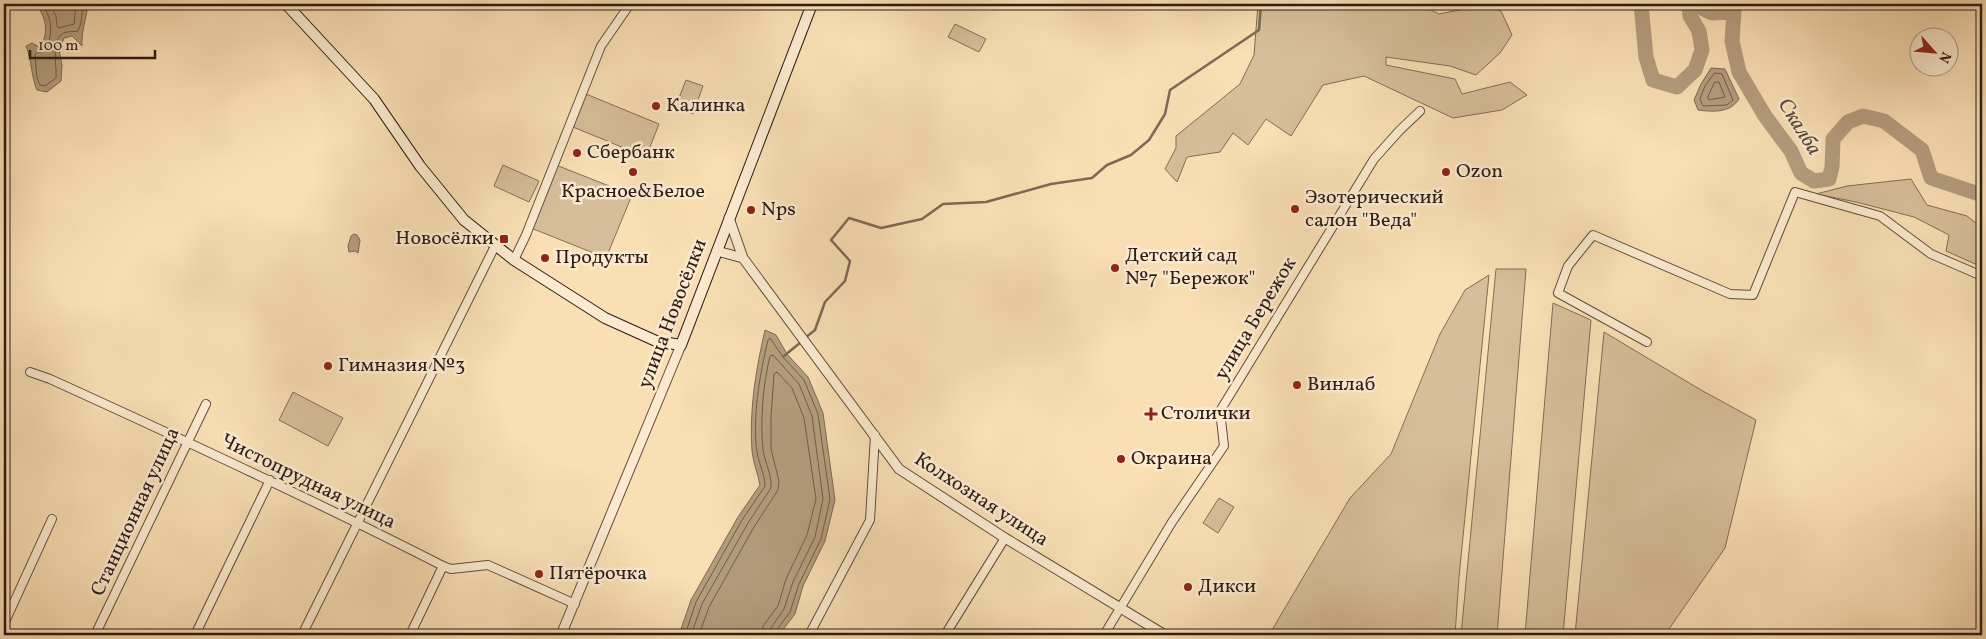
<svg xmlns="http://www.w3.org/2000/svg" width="1986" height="639" font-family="Vollkorn,serif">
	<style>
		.green { fill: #d7be9a; stroke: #816d58 }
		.water { fill: #b49d7f; stroke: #7d6955 }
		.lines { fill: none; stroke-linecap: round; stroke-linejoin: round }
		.shore { stroke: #705c4a; stroke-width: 1 }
		.stream { stroke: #7d6955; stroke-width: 2.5 }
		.river { stroke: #b49d7f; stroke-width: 15 }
		.minor-casing { stroke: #5f4d3e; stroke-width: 10 }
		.tertiary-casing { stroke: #5f4d3e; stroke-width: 11 }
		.secondary-casing { stroke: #2b1c16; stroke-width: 12 }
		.minor { stroke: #fceacf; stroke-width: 8 }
		.tertiary { stroke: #fceacf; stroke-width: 9 }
		.secondary { stroke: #fceacf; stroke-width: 10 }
		.poi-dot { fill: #8f2418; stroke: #fceacf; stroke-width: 2 }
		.labels { text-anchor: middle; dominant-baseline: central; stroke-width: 5; stroke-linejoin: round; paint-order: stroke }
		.poi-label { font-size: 20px; fill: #2b1c16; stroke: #fceacf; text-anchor: start }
		.street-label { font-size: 20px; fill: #2b1c16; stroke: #fceacf }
		.water-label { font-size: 21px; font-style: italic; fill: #5b493b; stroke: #fceacf }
	</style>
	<rect width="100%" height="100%" fill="#fadfb5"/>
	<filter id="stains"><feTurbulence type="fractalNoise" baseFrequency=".004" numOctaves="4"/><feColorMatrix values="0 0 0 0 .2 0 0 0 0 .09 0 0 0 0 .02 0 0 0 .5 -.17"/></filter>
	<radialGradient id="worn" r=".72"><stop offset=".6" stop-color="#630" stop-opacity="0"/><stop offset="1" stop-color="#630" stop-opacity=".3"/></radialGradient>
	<!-- green -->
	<path class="green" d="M1258,4H1419L1439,14L1484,5L1501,11L1512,35L1500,53L1476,75L1450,66L1386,57V65L1455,79L1462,94L1510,82L1527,95L1502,110L1453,118L1364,76L1323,85L1291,136L1266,119L1248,145L1233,133L1220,152L1187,157L1177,182L1165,169L1176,148V136L1240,84L1254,55Z
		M955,24L986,39L979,52L948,37Z
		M686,80L703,86L693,114L675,108Z
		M586,94L659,124L646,157L573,127Z
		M503,165L539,181L529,202L494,186Z
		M556,165L632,195L606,258L531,228Z
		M1911,179L1927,205L1967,216L1982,228V267L1946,251L1949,235L1914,217L1856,202L1816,194L1847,186Z
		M1496,269H1526L1497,635H1461Z
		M1489,275L1459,577L1455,635H1269L1350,498L1391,454L1440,334L1465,290Z
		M1553,303L1591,320L1563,635H1525Z
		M1604,332L1701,390L1756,420L1725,548L1669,629V635H1575Z
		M293,392L343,418L328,446L279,420Z
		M1219,498L1234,507L1218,533L1203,523Z"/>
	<!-- water -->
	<path class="water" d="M36,4L88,5C86,19 81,33 82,46L72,36L64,38L59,50L62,65L61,81L47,92L37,90C31,76 32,61 26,46L32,43L41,48C48,31 47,19 36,4Z
		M1711,68L1725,69L1739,99C1730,113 1714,112 1698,110L1694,100L1701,84Z
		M354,234L357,235L360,240L358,253L355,251L349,252L348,246L351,236Z
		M765,330L776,335L787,354L808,377L823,413L835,500L825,541L803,586L795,614L779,635H679L691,600L738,517L760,485C758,474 753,462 752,451C749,410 756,369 765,330Z"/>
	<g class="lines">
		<!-- shore -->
		<path class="shore" d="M42,4C53,19 53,35 45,51L36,53L35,55L37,78L40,85L45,86L56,78C57,66 51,42 62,34C66,31 73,32 78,31L81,23L83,4
			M50,4L56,16L57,26L59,28L74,24L76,4
			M1715,73L1722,74L1733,100L1727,105L1703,106L1700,99L1705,86Z
			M1715,82H1719L1725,97L1709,100L1708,97Z
			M685,635L696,602L742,520L765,486C765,475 759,464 757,452C752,418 760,373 768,340L770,338L783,357L804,380L818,414L830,499L821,539L799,584L790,612L776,631L775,635
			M691,635L702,604L748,523L771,488C772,475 765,463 763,450C760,420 763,385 770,356L773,355L799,384L812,416L823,499L815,537L793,582L784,609L771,628L769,635
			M699,635L709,607L754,527L778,490L779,481L771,449V417L774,374L777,372L792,388L804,418L816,499L807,535L786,579L778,606L763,626L762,635"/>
		<!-- stream -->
		<path class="stream" d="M805,338L815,330L825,302L845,281L850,261L831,240L849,218L881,228L922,219L943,204L986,202L1051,184L1092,178L1107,165L1131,155L1149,140L1165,114L1170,90L1259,30L1261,4
			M784,356L801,342"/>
		<!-- river -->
		<path class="river" d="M1641,4L1646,57L1653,80L1677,87L1695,70L1702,50L1699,31L1690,16L1689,4
			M1693,4L1712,13L1734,12L1732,41L1739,72L1765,116L1791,151L1801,173L1814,181L1829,179L1832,167L1833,139L1848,122L1863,116L1884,121L1922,150L1931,178L1982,195"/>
		<!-- minor casing -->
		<g class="minor-casing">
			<path id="minor" d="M514,260L526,235L601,46L630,4
				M1647,342L1558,293L1568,266L1593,235L1730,294L1753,295L1795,192L1880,216L1931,254L1982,276
				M30,372L50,379C182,439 314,500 443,566L451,569L488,565L575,604
				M4,624L52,519
				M95,635L206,404
				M195,635L270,480
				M302,635L495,246
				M410,635L443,566
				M809,635L870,520L875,435
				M945,635L1005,538
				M1104,635L1172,522L1224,446L1220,411L1374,159L1400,130L1420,111"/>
		</g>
		<!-- tertiary casing -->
		<g class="tertiary-casing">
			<path id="tertiary" d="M729,218L743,258L899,469L1005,538L1165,635
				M717,251L743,258
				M561,635L681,345"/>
		</g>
		<!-- secondary casing -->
		<g class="secondary-casing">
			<path id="secondary" d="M286,4L374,99L420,166L464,220L514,260L605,318L656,341L681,345L812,4"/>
		</g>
		<!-- minor -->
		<use href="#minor" class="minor"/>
		<!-- tertiary -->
		<use href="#tertiary" class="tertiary"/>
		<!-- secondary -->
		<use href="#secondary" class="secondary"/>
	</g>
	<!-- markers -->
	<g class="poi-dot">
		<circle cx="656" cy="106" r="5"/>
		<circle cx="577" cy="153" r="5"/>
		<circle cx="633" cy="172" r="5"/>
		<circle cx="1446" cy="172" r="5"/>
		<circle cx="1295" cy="209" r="5"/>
		<circle cx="751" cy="210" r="5"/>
		<rect x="499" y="234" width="10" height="10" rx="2.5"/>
		<circle cx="545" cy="258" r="5"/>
		<circle cx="1115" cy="268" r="5"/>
		<circle cx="328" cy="366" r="5"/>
		<circle cx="1297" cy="385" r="5"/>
		<path d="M1148.5 406.5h5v5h5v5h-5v5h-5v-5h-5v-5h5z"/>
		<circle cx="1121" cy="459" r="5"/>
		<circle cx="539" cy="574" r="5"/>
		<circle cx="1188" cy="587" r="5"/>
	</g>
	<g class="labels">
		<!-- poi labels -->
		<g class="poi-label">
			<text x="666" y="106">Калинка</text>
			<text x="587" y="153">Сбербанк</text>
			<text x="1456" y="172">Ozon</text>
			<text x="633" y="192" text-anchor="middle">Красное&amp;Белое</text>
			<text x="1305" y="198">Эзотерический<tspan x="1305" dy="23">салон "Веда"</tspan></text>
			<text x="761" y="210">Nps</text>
			<text x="494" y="239" text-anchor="end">Новосёлки</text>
			<text x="1125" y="256">Детский сад<tspan x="1125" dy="23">№7 "Бережок"</tspan></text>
			<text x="555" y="258">Продукты</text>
			<text x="338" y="366">Гимназия №3</text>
			<text x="1307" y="385">Винлаб</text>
			<text x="1161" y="414">Столички</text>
			<text x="1131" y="459">Окраина</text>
			<text x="549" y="574">Пятёрочка</text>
			<text x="1198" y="587">Дикси</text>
		</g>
		<!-- street labels -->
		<g class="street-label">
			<text transform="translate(673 314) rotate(-69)">улица Новосёлки</text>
			<text transform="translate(1256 319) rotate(-59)">улица Бережок</text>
			<text transform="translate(308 482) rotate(26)">Чистопрудная улица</text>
			<text transform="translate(981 500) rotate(33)">Колхозная улица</text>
			<text transform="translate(136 512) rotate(-65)">Станционная улица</text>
		</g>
		<!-- water labels -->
		<g class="water-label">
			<text transform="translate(1799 127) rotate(58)">Скалба</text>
		</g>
	</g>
	<!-- margin -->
	<rect width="1986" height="639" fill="none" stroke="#fadfb5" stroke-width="20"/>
	<rect x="5" y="5" width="1976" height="629" fill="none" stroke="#2b1c16" stroke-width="2.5"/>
	<rect x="10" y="10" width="1966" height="619" fill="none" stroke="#2b1c16"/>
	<!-- north arrow -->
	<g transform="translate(1934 52) rotate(117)"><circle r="24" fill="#fceacf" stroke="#a89885"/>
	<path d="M0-4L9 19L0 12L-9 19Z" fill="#8f2418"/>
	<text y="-8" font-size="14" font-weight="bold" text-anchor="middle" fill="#2b1c16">N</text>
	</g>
	<!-- scale -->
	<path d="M30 50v8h125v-8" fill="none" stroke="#2b1c16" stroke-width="2.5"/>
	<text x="38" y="50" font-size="15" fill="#2b1c16" stroke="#fceacf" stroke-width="4" paint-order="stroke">100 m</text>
	<rect width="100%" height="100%" filter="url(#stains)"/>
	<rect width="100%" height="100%" fill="url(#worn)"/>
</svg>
